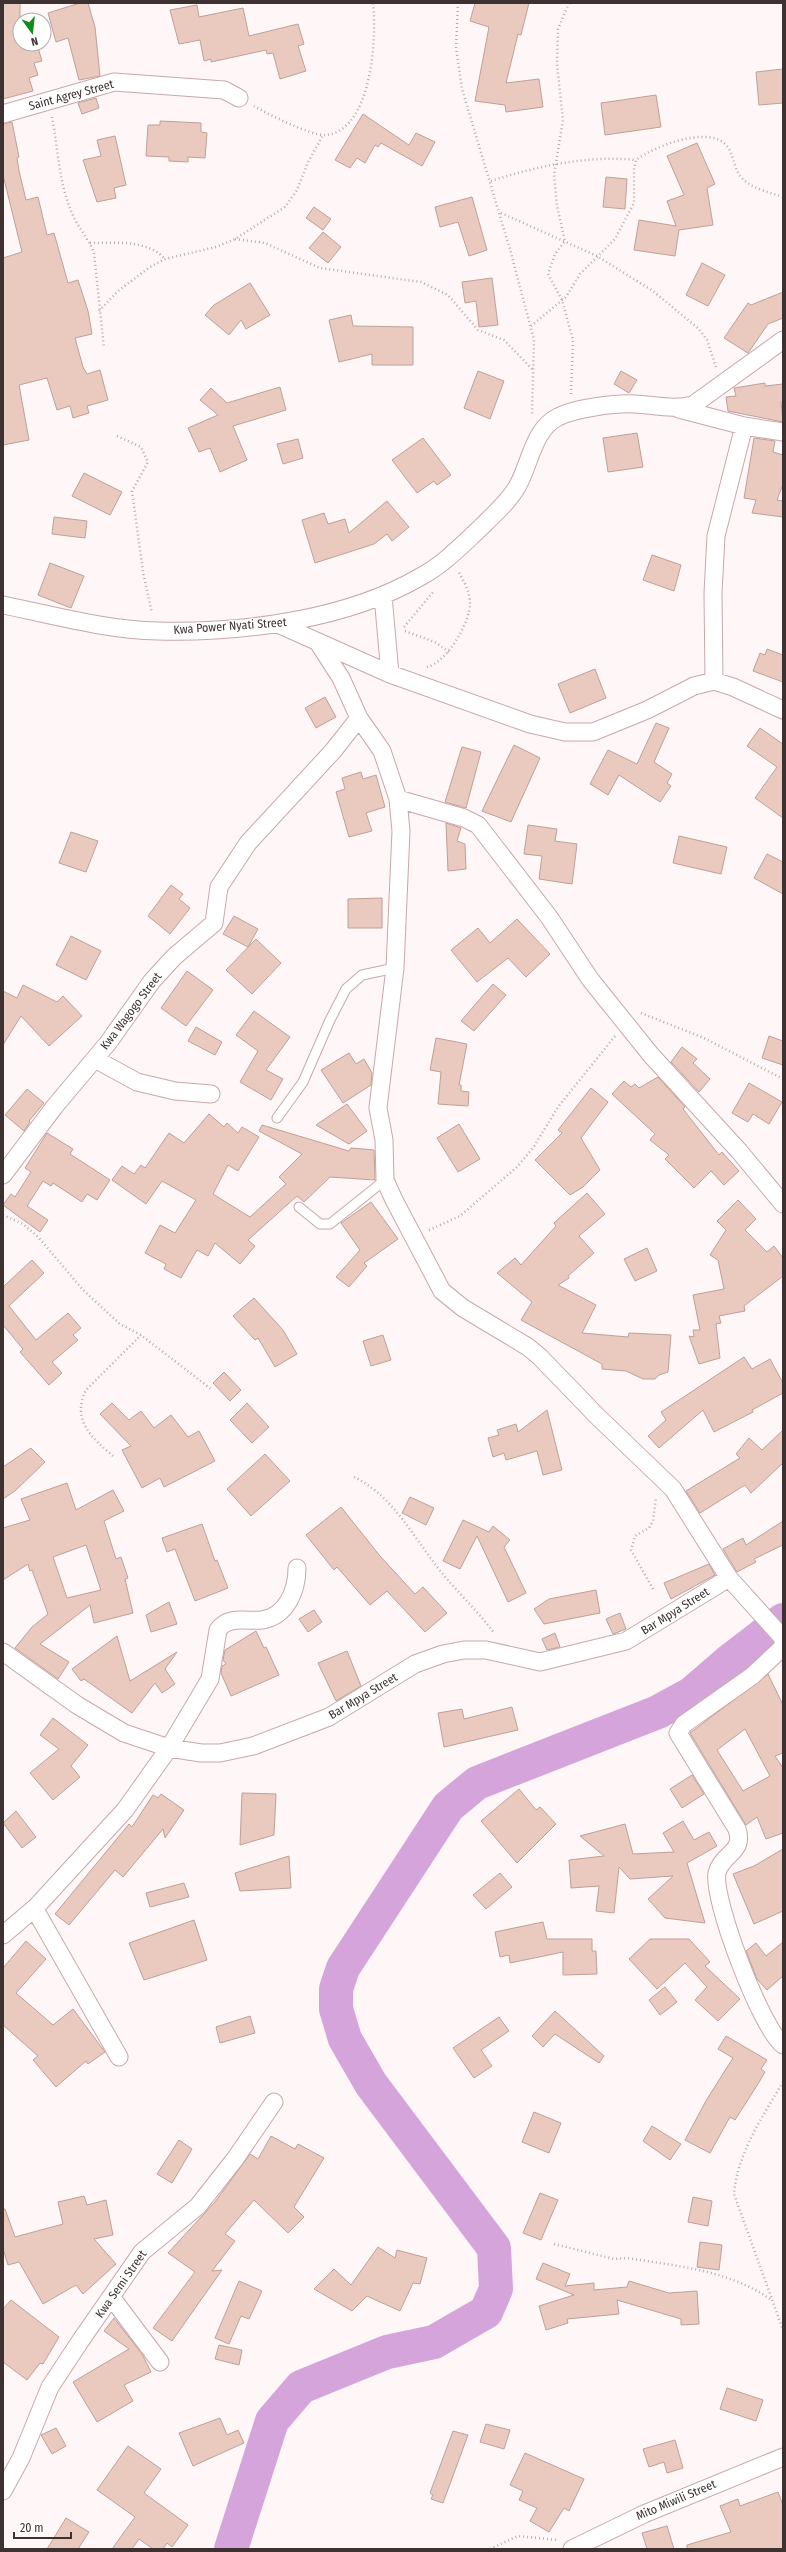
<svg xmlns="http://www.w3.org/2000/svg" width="786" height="2552" font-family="'Fira Sans Condensed',sans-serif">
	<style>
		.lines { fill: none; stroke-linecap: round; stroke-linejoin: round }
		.river { stroke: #d4a4db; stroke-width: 34 }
		.building { fill: #eacabf; stroke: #bfa096; fill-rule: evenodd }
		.lane-casing { stroke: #c9a8aa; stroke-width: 11 }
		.street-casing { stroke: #c9a8aa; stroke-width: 19 }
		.path { stroke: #b6acac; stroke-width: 2.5; stroke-dasharray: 1 3; stroke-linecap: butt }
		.lane { stroke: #fff; stroke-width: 9 }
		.street { stroke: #fff; stroke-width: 17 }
		.labels { text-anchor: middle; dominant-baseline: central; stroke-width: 3; stroke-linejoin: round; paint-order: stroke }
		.street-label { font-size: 12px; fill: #3e3131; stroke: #fff }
	</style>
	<rect width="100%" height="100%" fill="#fef6f7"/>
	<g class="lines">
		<!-- river -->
		<path class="river" d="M231,2549L272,2421L301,2387L387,2352L434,2342L486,2312L496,2289L494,2248L371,2084L345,2039L336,2009V1989L343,1968L448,1807L477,1783L658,1712L691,1694L728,1662L783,1620"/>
	</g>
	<!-- building -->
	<path class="building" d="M3,3H20V44H37L42,61L34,63L38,75L29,78L33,91L3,99Z
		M80,3H88L95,27L100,76L79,80L68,38L56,42L48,13Z
		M475,3H529L521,35L518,34L506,83L539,79L543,107L506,112L505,105L475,101L489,27L470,21Z
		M197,5L199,17L243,8L249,36L298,24L304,44L298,46L306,71L280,79L273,53L267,54L266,50L211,62V59L204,61L200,40L179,44L170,10Z
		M783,69V103L759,105L756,72Z
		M656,95L661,127L605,135L601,103Z
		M96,98L99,108L82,114L78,103Z
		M363,114L409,145L416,133L435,142L422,166L381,143L378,147L375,145L365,163L357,158L350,168L335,160Z
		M160,121L201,123V132L207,133L205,158L188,157V162L169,161V157L146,156L148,125H160Z
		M12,122L19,157L17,158L19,171L26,200L38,197L47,235L54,233L68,283L78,280L88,311L92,334L75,338L83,367L87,374L100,370L108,400L87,406L89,413L73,418L70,406L57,410L47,378L19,385L29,440L3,445V258L22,252L3,175V124Z
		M115,136L126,185L114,188L116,198L97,202L83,160L101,156L97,140Z
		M697,143L715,184L707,188L713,225L679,230L675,256L634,250L639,220L676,226L667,201L684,195L667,156Z
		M606,177L627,179L625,209L603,207Z
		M472,197L487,250L469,256L458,222L440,227L435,207Z
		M314,207L331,219L323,230L306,218Z
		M323,232L341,247L328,263L309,248Z
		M702,263L725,275L708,306L686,295Z
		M492,278L498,325L479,327L476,301L465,303L462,282Z
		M250,283L270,315L246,329L241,320L229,335L205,315L214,305Z
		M783,292V318L768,324L748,353L724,338L748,303L751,305Z
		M351,315L353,326L413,327V365H372V354L339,362L329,320Z
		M478,371L504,381L490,419L464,408Z
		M621,371L637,380L629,393L614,384Z
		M765,383V386L783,384V402H781L783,422L728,411L726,397L736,396L734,388Z
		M280,387L286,410L233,426L247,460L220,472L210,448L199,452L188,428L218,415L200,400L211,388L227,403Z
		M637,433L643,467L608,472L603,438Z
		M423,438L451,475L437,485L434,481L417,493L392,460Z
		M754,438L775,441L773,452L783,455V484L777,500L783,501V517L752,513L756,500L744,498Z
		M298,439L303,458L283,464L277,444Z
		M84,473L122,492L110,515L72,496Z
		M387,501L409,527L392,541L387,534L374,544L315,563L302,520L324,513L328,524L345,519L349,533Z
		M54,517L87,521L85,538L52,534Z
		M652,555L681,565L674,591L643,580Z
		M50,563L84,576L71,608L38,595Z
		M767,649L783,655V682L753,671L760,653L765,655Z
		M595,669L606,698L570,713L558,684Z
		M325,697L336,717L316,728L305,708Z
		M656,723L669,728L654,762L672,774L667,783L671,786L660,802L619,775L608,795L590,784L608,750L637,764Z
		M760,728L783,744V818L755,798L777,767L747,746Z
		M514,745L540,758L511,822L482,811Z
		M462,747L481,752L466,808L445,802Z
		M361,772L363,779L376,775L385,807L366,813L372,831L349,837L336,792L345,789L342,778Z
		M446,823L461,828L457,841L465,844L466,869L448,871Z
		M528,825L557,829L555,841L577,844L572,884L539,879L542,856L524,854Z
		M71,832L98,841L86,872L59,863Z
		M679,836L727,847L721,874L673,863Z
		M767,854L783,862V894L754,878Z
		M171,885L183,894L179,899L190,908L170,934L148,916Z
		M382,898V928H348V899Z
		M234,916L258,929L248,947L223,934Z
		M517,919L550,954L526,977L508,958L477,982L451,950L478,928L490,943Z
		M71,936L101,951L86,980L56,965Z
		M256,939L281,963L252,994L226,970Z
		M187,971L213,990L186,1026L161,1008Z
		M493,984L506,995L474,1031L461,1021Z
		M23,985L57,1002L63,996L82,1016L49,1046L21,1016L3,1045V991L17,998Z
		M254,1011L290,1037L266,1070L283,1079L271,1100L240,1082L258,1051L236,1035Z
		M196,1027L222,1042L215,1055L188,1041Z
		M769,1036L783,1041V1065L762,1058Z
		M436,1038L467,1044L459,1085H461V1091L469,1092L468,1106L438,1104L441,1072L430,1070Z
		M682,1047L697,1059L693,1063L710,1079L699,1092L671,1062Z
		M349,1053L356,1064L364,1059L372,1073L371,1085L343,1103L321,1070Z
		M658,1077L685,1107L683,1109L719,1155L722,1152L739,1171L724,1185L711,1171L694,1188L665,1159L669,1155L650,1140L655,1134L612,1094L624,1081L631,1087L635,1084L639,1088Z
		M749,1083L782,1102L769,1124L753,1114L748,1122L732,1113Z
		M591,1088L608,1102L581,1138L600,1170L583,1187L570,1195L535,1160L562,1133L558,1130Z
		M27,1089L44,1103L29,1121L30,1122L24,1131L5,1115Z
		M347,1104L367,1131L349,1144L316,1125Z
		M209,1114L224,1127L227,1123L238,1133L242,1127L259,1137L238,1171L228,1165L213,1194L250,1217L286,1184L279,1177L302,1154L259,1131L262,1125L349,1151L351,1148L374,1150L375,1180L330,1177L304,1202L297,1196L248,1240L255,1246L240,1264L215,1243L208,1256L197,1250L181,1278L164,1269L166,1264L145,1253L160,1225L175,1233L196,1200L162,1181L146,1204L112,1180L122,1166L134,1174L141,1165L145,1168L169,1133L184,1143Z
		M459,1124L480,1159L458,1172L437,1138Z
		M47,1133L73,1149L70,1154L110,1180L97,1200L87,1194L82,1202L53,1183L51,1186L43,1181L27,1206L48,1220L40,1232L3,1205L11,1194L15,1197L31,1172L25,1168Z
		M587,1193L605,1214L579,1236L594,1253L568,1276L569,1278L558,1285L596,1305L582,1333L628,1337L629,1333L671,1335L668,1372L659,1375L655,1379H643L626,1371L602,1369V1364L521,1320L532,1302L497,1273L515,1258L521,1265L556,1226L554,1223Z
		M738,1200L756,1219L745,1230L767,1252L774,1246L783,1258V1276L744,1306L745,1311L719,1316L721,1323L716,1324L720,1358L699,1364L689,1336L694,1337L693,1330H700L693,1295L724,1289L718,1260L710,1255L726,1230L717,1221Z
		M371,1202L398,1239L364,1263L367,1266L349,1287L336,1277L360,1250L341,1223Z
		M647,1248L657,1271L635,1281L624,1259Z
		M32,1260L44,1273L9,1306L36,1340L68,1313L81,1328L73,1335L78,1340L52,1362L62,1373L49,1385L20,1352L23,1349L3,1325V1287Z
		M254,1298L283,1330L297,1354L275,1367L258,1338L255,1340L233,1316Z
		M383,1335L391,1360L371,1366L363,1341Z
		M744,1357L752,1369L770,1359L783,1383V1393L752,1410L753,1412L714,1432L703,1410L659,1448L648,1436L666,1420L661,1412Z
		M224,1372L241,1390L230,1401L213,1383Z
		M112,1403L129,1420L141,1411L154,1428L171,1415L188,1437L199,1431L215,1461L164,1487L160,1478L142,1488L122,1450L131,1446L100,1414Z
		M247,1403L269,1427L252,1443L230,1420Z
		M547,1410L562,1470L543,1475L537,1451L506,1460L504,1453L493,1457L488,1438L499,1435L497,1430L516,1424L518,1432Z
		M783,1430V1463L751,1493L745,1485L700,1513L686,1491L740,1458L736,1454L749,1438L762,1450Z
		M31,1448L45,1462L16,1490L3,1499V1467Z
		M265,1454L290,1481L251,1516L227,1489Z
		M67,1483L76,1510L113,1490L124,1511L104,1521L116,1559L121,1557L128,1578L125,1579L133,1613L94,1623L90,1605L40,1644L69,1662L58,1679L15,1648L32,1627L48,1614L32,1570L30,1571L28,1564L3,1580V1528L30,1520L21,1499ZM86,1545L101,1590L67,1598L53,1557Z
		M410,1497L434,1508L426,1525L402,1513Z
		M341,1507L380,1556L415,1594L423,1587L447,1613L425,1632L387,1591L370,1605L337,1567L334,1570L306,1535Z
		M463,1520L489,1532L493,1526L510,1540L504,1547L526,1593L508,1602L477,1536L460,1569L443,1561Z
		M783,1521V1545L754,1559L756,1562L737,1572L723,1549L743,1538L746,1545Z
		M202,1524L215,1561L217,1560L228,1588L195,1601L175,1549L167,1552L162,1538Z
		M709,1564L715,1575L671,1599L664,1583Z
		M596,1590L600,1613L544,1624L534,1609L549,1599Z
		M169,1602L177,1624L151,1632L146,1615Z
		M314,1610L322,1622L308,1632L299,1619Z
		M620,1613L626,1629L613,1634L606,1619Z
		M256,1631L264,1648L266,1647L279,1675L231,1696L221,1673L222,1666L226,1664L223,1660L225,1650Z
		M555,1633L560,1647L547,1650L542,1639Z
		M117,1636L130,1681L177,1652L165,1669L175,1684L162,1693L155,1683L132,1713L84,1679L81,1681L72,1669Z
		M347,1651L361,1686L336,1701L318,1663Z
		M768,1674L783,1705V1753L775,1756L783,1768V1833L766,1839L757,1817L746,1825L690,1733ZM745,1729L770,1776L743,1791L717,1750Z
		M512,1707L518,1730L444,1747L438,1713L462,1709L464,1719Z
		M53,1718L88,1745L71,1766L80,1777L53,1800L30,1773L59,1749L40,1735Z
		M692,1775L704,1794L682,1808L670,1789Z
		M519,1789L536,1810L540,1807L556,1824L517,1863L481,1821Z
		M242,1793L276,1794L274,1835L240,1845Z
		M161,1794L184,1810L165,1838L163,1829L123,1877L115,1870L69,1925L55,1914L129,1824L132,1827L153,1795L158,1798Z
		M16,1811L36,1837L22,1848L3,1823Z
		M683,1821L694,1840L709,1832L717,1846L687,1863L705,1923L665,1918L648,1899L673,1876L630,1879L619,1867L614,1913L596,1911L599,1886L571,1888L569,1860L604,1856L580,1836L625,1824L633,1854L674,1852L663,1833Z
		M783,1849V1911L754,1924L733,1874L754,1866Z
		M289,1856L291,1888L240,1891L235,1873Z
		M500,1873L512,1887L486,1909L473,1895Z
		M184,1883L189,1897L150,1907L146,1893Z
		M194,1920L207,1960L144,1980L129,1943Z
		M543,1922L547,1939H592V1951H596L597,1974L563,1975V1952L510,1963L509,1955L500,1957L495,1932Z
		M650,1939H689L710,1962L705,1966L740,1999L718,2021L695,2000L707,1987L685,1963L657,1989L629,1959Z
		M26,1941L46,1959L16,1993L53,2025L73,2009L105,2052L88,2064L86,2061L56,2087L33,2060L38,2056L3,2025V1968Z
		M783,1942V1976L767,1990L757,1979L746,1951L756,1943L766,1956Z
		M665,1987L677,2002L660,2015L649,2000Z
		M555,2011L604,2056L599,2063L555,2034L543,2047L532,2036Z
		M250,2016L255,2033L220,2043L216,2027Z
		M499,2017L509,2031L481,2050L492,2066L474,2078L453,2048Z
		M726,2036L767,2060L761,2069L765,2072L758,2084L735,2120L730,2117L710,2153L685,2140L707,2099L733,2058L718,2049Z
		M534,2112L561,2123L549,2153L522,2142Z
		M652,2126L681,2144L670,2160L643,2141Z
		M271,2136L295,2149L298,2144L324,2158L294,2207L304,2217L288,2233L254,2200L225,2234L235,2241L212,2271L222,2270L172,2341L153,2328L195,2272L168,2253L215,2202L250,2154L258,2159Z
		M179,2140L192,2149L172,2183L157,2174Z
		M540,2193L558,2200L541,2240L523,2233Z
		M84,2196L87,2205L106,2200L113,2235L94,2239L116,2264L83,2294L76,2285L43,2304L19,2262L8,2265L3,2249V2209H5L15,2237L63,2224L58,2202Z
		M693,2197L712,2201L708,2226L688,2222Z
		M700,2242L722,2245L719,2270L697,2267Z
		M378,2247L395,2258L397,2250L427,2258L420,2284L413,2283L400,2311L367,2296L352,2311L314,2289L334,2269L351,2285Z
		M543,2263L570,2274L565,2286L594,2283V2290L627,2287L629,2281L669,2293L697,2291L699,2324L681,2325V2319L617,2300L619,2314L567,2319L568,2323L546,2330L539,2306L574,2295L536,2279Z
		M239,2281L262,2291L249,2319L241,2316L229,2344L215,2338Z
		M11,2300L59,2337L43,2364L40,2363L27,2380L3,2362V2309Z
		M114,2318L142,2354L151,2372L124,2385L133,2401L97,2422L73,2382L129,2349L104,2331Z
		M219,2345L242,2350L239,2365L215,2359Z
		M727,2388L763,2400L756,2421L720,2409Z
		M220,2418L227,2435L238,2430L244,2443L193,2466L179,2433Z
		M486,2424L510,2430L504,2449L480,2442Z
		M56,2428L66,2446L52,2454L41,2435Z
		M453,2431L468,2435L443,2503L431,2499L433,2495L430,2493Z
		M675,2440L683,2468L667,2473L664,2462L649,2467L643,2449Z
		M128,2446L161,2469L144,2493L188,2525L172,2547L167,2543L163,2549H153L139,2539L132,2549H112L135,2517L97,2490Z
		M525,2453L584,2479L569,2511L564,2508L549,2532L530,2521L537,2508L519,2500L523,2491L510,2485Z
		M778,2492L783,2505V2549H687V2545L731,2532L720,2506L738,2499L740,2506Z
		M66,2518L89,2532L78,2549H47Z
		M667,2526L674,2549H647L642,2533Z"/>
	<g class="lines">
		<!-- lane casing -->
		<g class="lane-casing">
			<path id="lane" d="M277,1118L303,1082L330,1020L346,989L362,975L395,968
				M299,1207L320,1224H330L385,1180"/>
		</g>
		<!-- street casing -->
		<g class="street-casing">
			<path id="street" d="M3,114L114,82L224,90L239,98
				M679,409L744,426L783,432
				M383,596L390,674
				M3,605C53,615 106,630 158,631C242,633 346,620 420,577C441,566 458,549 475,533C489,519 507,504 517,487C530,465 533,429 558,417C575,408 616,403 635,404C655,405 674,410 693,405L783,340
				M278,624L390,674L530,724L565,732H593L647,710L694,686L714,681L733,687L783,710
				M319,644L341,678L359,718L382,751L398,799L401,831L395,968L378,1108L384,1140L385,1180L394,1200L442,1291L463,1308L528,1347L540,1357L597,1416L673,1489L729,1578L782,1637L783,1641
				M714,681L713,593L716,536L744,426
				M398,799L464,818L478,825L549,917L590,979L610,1004L651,1055L739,1151L783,1204
				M95,1059L137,1082L175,1091L211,1094
				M3,1175L55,1106L108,1043L152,981L174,957L214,923L219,887L248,843L333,751L359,718
				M783,1647L752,1676L684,1724L678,1733L737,1829C745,1853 722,1853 717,1873C712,1899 761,2028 783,2045
				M3,1652L77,1705L124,1733L169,1748L201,1753H220L253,1746L329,1717L415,1664L443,1654L464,1650H486L540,1662L626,1641L729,1578
				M3,1935L36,1907
				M119,2057L37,1913L36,1907L125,1810L169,1748L210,1679L218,1630C228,1615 247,1622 262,1620C287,1616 297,1590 297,1568
				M112,2298L160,2362
				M3,2491L21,2458L50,2387L81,2340L142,2252L198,2206L235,2159L274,2102
				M572,2549L644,2514L783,2457"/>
		</g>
		<!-- path -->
		<path class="path" d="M458,3L456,47L462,89L511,253L534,340L532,416
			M569,3L558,29L557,64L563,120L554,175L557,206L565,241L555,254L548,274L562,300L573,340L571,394
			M254,106C267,114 312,136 325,135C372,132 377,37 373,3
			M52,117C58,149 59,184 72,213C78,228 89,239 94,253L104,348
			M491,181C538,166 587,155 636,160
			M501,213L597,256L653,291L699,329L707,340L716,367
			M235,239L265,243L320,268L421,282L448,295L478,330L504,340L533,370
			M90,243C115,243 147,239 165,259
			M99,311L118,291L150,267L165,259L216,247L235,239L285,207L297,190L308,162L323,135
			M531,326L566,297L580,274L615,239L634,203V169L636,160C655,146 704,127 724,143C734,151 733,169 742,178C752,189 769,192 783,197
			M117,436L141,447L148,462L132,491L143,572L152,613
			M404,627L434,591
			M405,631L435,642L449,652
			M427,667C447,662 470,623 470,603C470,592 464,581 458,571
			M641,1013L704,1038L783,1079
			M3,1215L23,1224L39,1238L83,1290L120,1324L141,1335L211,1389
			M429,1230L460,1216L517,1167L533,1148L558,1107L615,1036
			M113,1456C92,1438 71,1420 86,1390L141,1335
			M354,1477C393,1496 412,1535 438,1568C456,1591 477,1610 494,1633
			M653,1589L631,1550L635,1536L649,1528L653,1521L656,1497
			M783,2082C763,2116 737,2154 734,2194L783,2330
			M554,2244L614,2259L627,2258C677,2266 728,2270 770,2299
			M490,2549L518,2536L558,2540"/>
		<!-- lane -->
		<use href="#lane" class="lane"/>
		<!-- street -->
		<use href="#street" class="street"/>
	</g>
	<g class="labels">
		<!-- street labels -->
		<g class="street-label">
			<text transform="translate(71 95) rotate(-15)">Saint Agrey Street</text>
			<text transform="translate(230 626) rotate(-4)">Kwa Power Nyati Street</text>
			<text transform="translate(131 1011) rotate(-53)">Kwa Wagogo Street</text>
			<text transform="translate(675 1611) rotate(-32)">Bar Mpya Street</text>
			<text transform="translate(363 1696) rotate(-31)">Bar Mpya Street</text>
			<text transform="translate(121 2284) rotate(-55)">Kwa Semi Street</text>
			<text transform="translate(676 2500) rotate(-23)">Mito Miwili Street</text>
		</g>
	</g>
	<!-- border -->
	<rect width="786" height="2552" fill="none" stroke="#3e3131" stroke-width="8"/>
	<!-- north arrow -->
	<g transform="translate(32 32) rotate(165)"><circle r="19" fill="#ffffff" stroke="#b2adad"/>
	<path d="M0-3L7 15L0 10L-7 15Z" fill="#118c17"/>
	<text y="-6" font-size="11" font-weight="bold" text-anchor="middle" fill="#3e3131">N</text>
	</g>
	<!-- scale -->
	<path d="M14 2532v6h57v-6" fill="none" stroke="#3e3131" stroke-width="2"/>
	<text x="20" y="2532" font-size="12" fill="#3e3131" stroke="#ffffff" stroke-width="3" paint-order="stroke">20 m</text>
</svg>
